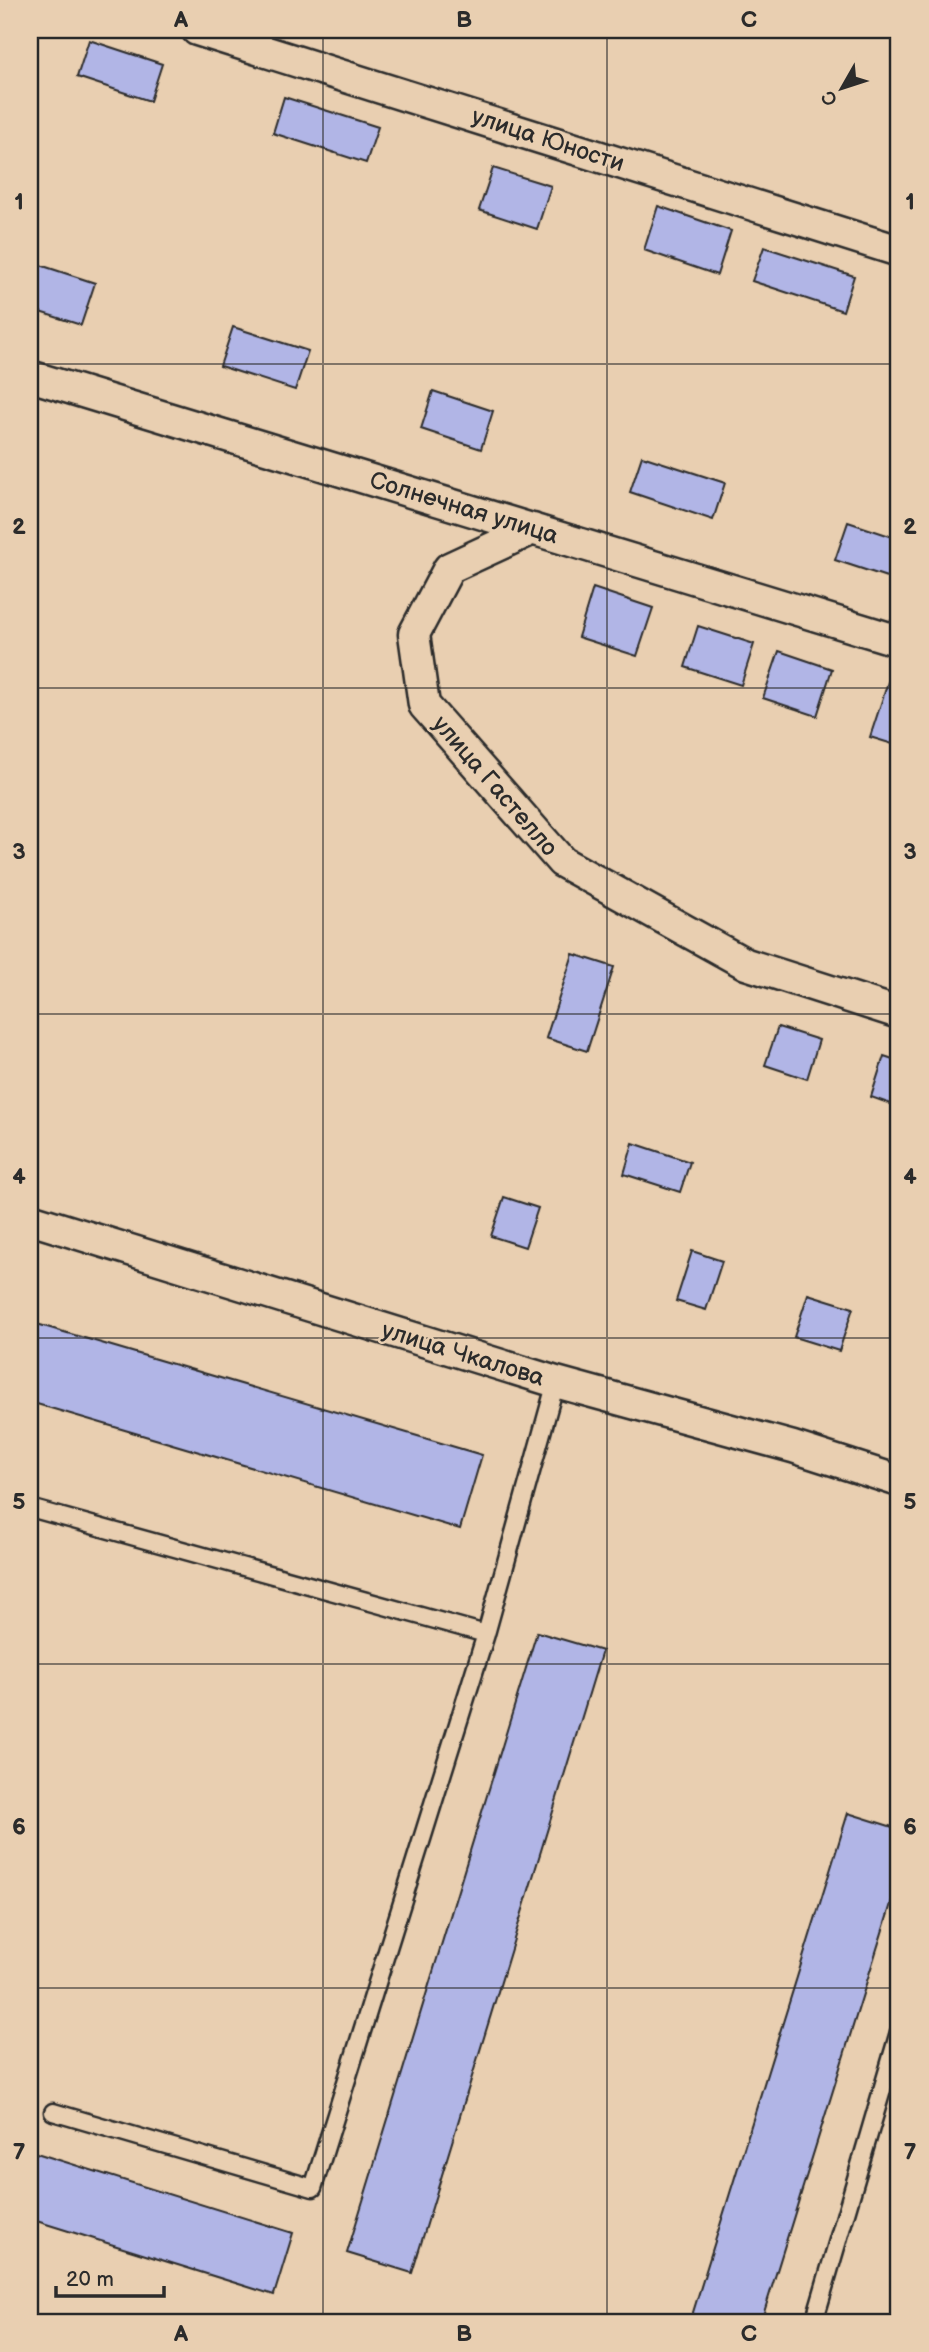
<svg xmlns="http://www.w3.org/2000/svg" width="929" height="2352" font-family="'Balsamiq Sans',sans-serif">
	<style>
		.building { fill: #b1b5e6; stroke: #2b2b2b; stroke-width: 2 }
		.lines { fill: none; stroke-linecap: round; stroke-linejoin: round }
		.lane-casing { stroke: #2b2b2b; stroke-width: 21 }
		.street-casing { stroke: #2b2b2b; stroke-width: 35 }
		.lane { stroke: #e9cfb1; stroke-width: 16 }
		.street { stroke: #e9cfb1; stroke-width: 30 }
		.grid { fill: none; stroke: #2b2b2b; stroke-width: 2; stroke-opacity: 0.55 }
		.labels { text-anchor: middle; dominant-baseline: central; stroke-width: 5; stroke-linejoin: round; paint-order: stroke }
		.street-label { font-size: 24px; fill: #2b2b2b; stroke: #e9cfb1 }
		.neatline { fill: none; stroke: #2b2b2b; stroke-width: 2.5 }
		.grid-label { font-size: 23px; text-anchor: middle; font-weight: bold; fill: #2b2b2b }
	</style>
	<rect width="100%" height="100%" fill="#e9cfb1"/>
	<filter id="ink" filterUnits="userSpaceOnUse"><feTurbulence type="fractalNoise" baseFrequency=".0143" numOctaves="2"/><feDisplacementMap in="SourceGraphic" scale="14" xChannelSelector="R" yChannelSelector="G"/><feConvolveMatrix kernelMatrix="1 2 1 2 8 2 1 2 1" color-interpolation-filters="sRGB"/></filter>
	<g filter="url(#ink)">
		<!-- building -->
		<path class="building" d="M89,40L162,64L150,101L77,77Z
			M284,97L378,127L366,163L273,133Z
			M493,168L551,186L537,229L479,210Z
			M658,206L731,231L717,275L644,250Z
			M764,247L854,276L843,311L752,281Z
			M37,264L95,283L81,325L30,309V285Z
			M233,327L308,351L295,390L220,366Z
			M433,391L493,411L481,449L421,429Z
			M642,456L725,483L713,520L630,492Z
			M848,522L899,539V581L835,560Z
			M593,588L653,608L637,656L578,637Z
			M698,626L754,644L741,685L685,667Z
			M779,651L832,669L817,716L763,698Z
			M888,682L899,686V746L870,737Z
			M573,954L614,967L587,1051L546,1038Z
			M778,1027L819,1040L807,1079L765,1065Z
			M884,1056L899,1061V1107L871,1097Z
			M633,1143L690,1162L680,1192L624,1174Z
			M504,1197L538,1208L525,1247L491,1236Z
			M692,1251L722,1261L706,1310L676,1301Z
			M808,1294L853,1308L839,1351L794,1337Z
			M30,1322L482,1455L460,1529L30,1402Z
			M537,1632L602,1651L412,2273L347,2253Z
			M848,1813L899,1829V1878L761,2322H690Z
			M30,2151L293,2233L274,2295L30,2219Z"/>
		<g class="lines">
			<!-- lane casing -->
			<g class="lane-casing">
				<path id="lane" d="M30,1508L486,1634
					M53,2112L313,2188L486,1634L556,1382
					M814,2322L899,2032"/>
			</g>
			<!-- street casing -->
			<g class="street-casing">
				<path id="street" d="M197,30L899,251
					M30,376L899,641
					M533,529L449,568L414,634L424,705L562,862L746,964L899,1013
					M30,1219L556,1382L793,1447L899,1481"/>
			</g>
			<!-- lane -->
			<use href="#lane" class="lane"/>
			<!-- street -->
			<use href="#street" class="street"/>
		</g>
	</g>
	<!-- grid -->
	<path class="grid" d="M323,30V2322M607,30V2322M30,364H899M30,688H899M30,1014H899M30,1338H899M30,1664H899M30,1988H899"/>
	<g class="labels">
		<!-- street labels -->
		<g class="street-label">
			<text transform="translate(548 140) rotate(18)">улица Юности</text>
			<text transform="translate(464 508) rotate(17)">Солнечная улица</text>
			<text transform="translate(495 786) rotate(49)">улица Гастелло</text>
			<text transform="translate(463 1354) rotate(17)">улица Чкалова</text>
		</g>
	</g>
	<!-- margin -->
	<rect width="929" height="2352" fill="none" stroke="#e9cfb1" stroke-width="77"/>
	<!-- north arrow -->
	<g transform="translate(842 88) rotate(231)" stroke="#e9cfb1" stroke-width="5" paint-order="stroke">
	<path d="M0-5L12 26L0 18L-12 26Z" fill="#2b2b2b"/>
	<text y="-10" font-size="19" font-weight="bold" text-anchor="middle" fill="#2b2b2b">С</text>
	</g>
	<!-- scale -->
	<path d="M56 2286v10h108v-10" fill="none" stroke="#2b2b2b" stroke-width="3.5"/>
	<text x="66" y="2286" font-size="21" fill="#2b2b2b" stroke="#e9cfb1" stroke-width="5" paint-order="stroke">20 m</text>
	<rect x="38" y="38" width="852" height="2276" class="neatline"/>
	<g class="grid-label">
		<text x="181" y="27">A</text>
		<text x="464" y="27">B</text>
		<text x="749" y="27">C</text>
		<text x="19" y="209">1</text>
		<text x="910" y="209">1</text>
		<text x="19" y="534">2</text>
		<text x="910" y="534">2</text>
		<text x="19" y="859">3</text>
		<text x="910" y="859">3</text>
		<text x="19" y="1184">4</text>
		<text x="910" y="1184">4</text>
		<text x="19" y="1509">5</text>
		<text x="910" y="1509">5</text>
		<text x="19" y="1834">6</text>
		<text x="910" y="1834">6</text>
		<text x="19" y="2159">7</text>
		<text x="910" y="2159">7</text>
		<text x="181" y="2341">A</text>
		<text x="464" y="2341">B</text>
		<text x="749" y="2341">C</text>
	</g>
</svg>
